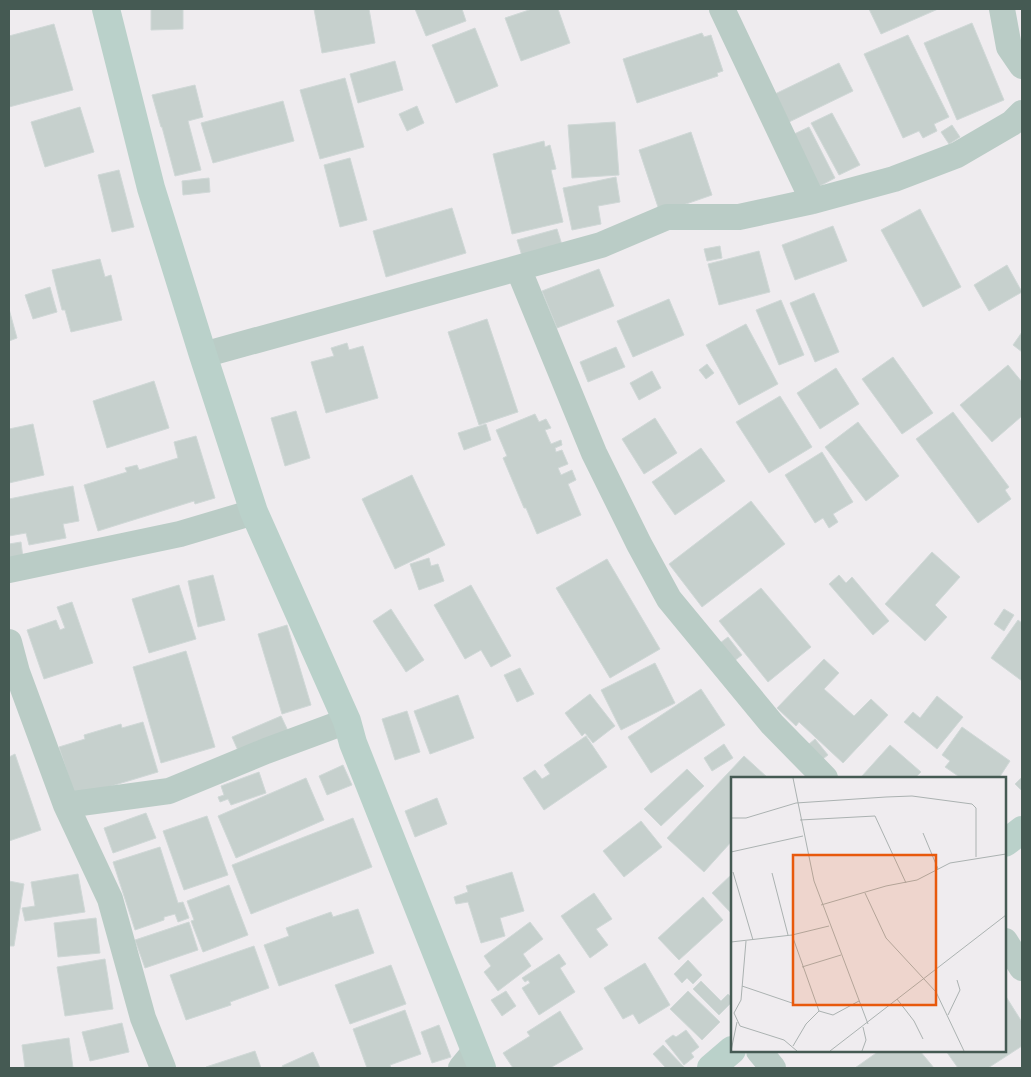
<svg xmlns="http://www.w3.org/2000/svg" width="1031" height="1077" font-family="'Golos Text',sans-serif">
	<style>
		.building { fill: #c6d0cd; stroke: #d0d8d7 }
		.lines { fill: none; stroke-linecap: round; stroke-linejoin: round }
		.street { stroke: #baccc6; stroke-width: 26 }
		.secondary { stroke: #bad1ca; stroke-width: 28 }
		.inset-road { fill: none; stroke: #abb2b1; stroke-width: 1 }
		.view { fill: #e8590c; fill-opacity: 0.15; stroke: #e8590c; stroke-width: 2.5 }
		.inset-edge { fill: none; stroke: #455a53; stroke-width: 2.5 }
	</style>
	<rect width="100%" height="100%" fill="#efecef"/>
	<!-- building -->
	<path class="building" d="M151,9H183V29L151,30Z
		M314,9H369L375,43L322,53Z
		M415,9H462L466,21L426,36Z
		M532,9H558L570,43L521,61L505,18Z
		M869,9H938L881,34Z
		M972,23L1004,100L957,120L924,43Z
		M54,24L73,90L9,107V36Z
		M475,28L498,86L456,103L432,45Z
		M702,33L704,37L711,35L723,71L717,73L718,76L637,103L623,59Z
		M908,35L949,117L934,124L937,131L923,138L919,131L903,138L864,54Z
		M395,61L403,90L358,103L350,74Z
		M839,63L853,91L789,122L775,94Z
		M345,78L364,147L320,159L300,90Z
		M195,85L203,117L188,121L201,170L175,176L162,127H161L152,95Z
		M283,101L294,141L213,163L201,123Z
		M417,106L424,123L407,131L399,114Z
		M80,107L94,152L45,167L31,122Z
		M832,113L860,165L839,175L811,123Z
		M615,122L619,175L572,178L568,125Z
		M952,125L960,137L949,144L941,132Z
		M809,127L835,178L816,188L790,136Z
		M691,132L712,195L660,213L639,150Z
		M544,141L545,147L550,145L556,169L551,170L563,222L512,234L493,154Z
		M350,158L367,220L340,227L324,165Z
		M119,170L134,227L112,232L98,175Z
		M616,177L620,202L598,206L601,224L572,230L563,188Z
		M209,178L210,192L183,195L182,181Z
		M452,208L466,253L386,277L373,231Z
		M920,209L961,287L923,307L881,230Z
		M833,226L847,261L795,280L782,245Z
		M557,229L562,245L522,256L517,240Z
		M720,246L722,258L707,261L704,249Z
		M759,251L770,292L719,305L708,264Z
		M100,259L105,277L111,275L122,320L71,332L65,310H62L52,270Z
		M1007,265L1022,292L989,311L974,285Z
		M599,269L614,306L557,328L542,291Z
		M50,287L57,312L33,319L25,295Z
		M814,293L839,352L815,362L790,303Z
		M669,299L684,335L633,357L617,321Z
		M781,300L804,355L779,365L756,310Z
		M9,309L17,338L9,341Z
		M487,319L518,412L479,425L448,332Z
		M746,324L778,384L739,405L706,345Z
		M1022,332V352L1013,345Z
		M347,343L349,350L363,346L378,398L326,413L311,362L334,356L331,348Z
		M616,347L625,367L588,382L580,362Z
		M893,357L933,413L902,434L862,379Z
		M707,364L714,373L706,379L699,370Z
		M1008,365L1022,382V416L992,442L960,405Z
		M836,368L859,404L820,429L797,393Z
		M652,371L661,388L639,400L630,383Z
		M154,381L169,428L107,448L93,401Z
		M780,396L812,447L769,473L736,422Z
		M296,411L310,458L285,466L271,418Z
		M953,412L1009,487L1005,490L1011,499L978,523L916,439Z
		M535,414L539,422L546,419L551,428L545,430L551,444L561,440L562,445L555,448L556,452L562,450L568,464L558,468L561,475L572,470L576,480L568,484L581,515L537,534L526,508H524L503,458L507,456L496,430Z
		M655,418L677,453L644,474L622,439Z
		M858,422L899,476L866,501L825,447Z
		M33,424L44,475L9,483V429Z
		M486,424L491,440L464,450L458,433Z
		M196,436L215,498L195,504L194,501L98,531L84,485L127,472L125,468L137,465L139,470L178,458L174,442Z
		M701,448L725,481L675,515L652,482Z
		M822,452L853,502L833,514L838,522L829,528L823,518L815,523L785,475Z
		M412,475L445,545L395,569L362,499Z
		M73,486L79,521L63,524L66,538L29,545L26,533L9,536V499Z
		M751,501L785,544L702,607L669,564Z
		M21,542L23,558L9,560V544Z
		M932,552L960,577L935,605L947,617L925,641L885,604Z
		M429,558L431,566L438,564L444,581L419,590L410,564Z
		M607,559L660,649L610,678L556,588Z
		M213,575L225,620L198,627L188,581Z
		M839,575L846,583L852,577L889,621L873,635L829,584Z
		M179,585L196,639L149,653L132,599Z
		M471,585L511,656L491,667L481,650L465,659L434,605Z
		M761,588L811,647L768,682L719,621Z
		M72,602L93,663L44,679L27,630L56,620L60,630L65,628L57,607Z
		M391,609L424,660L406,672L373,621Z
		M1004,609L1014,615L1004,631L994,624Z
		M1018,620L1022,623V681L991,658Z
		M287,625L311,705L282,714L258,634Z
		M728,637L742,655L730,664L716,646Z
		M186,651L215,747L161,763L133,667Z
		M824,659L839,673L824,689L854,716L871,699L888,715L843,763L799,722L796,726L777,708Z
		M655,663L675,703L621,730L601,690Z
		M520,668L534,694L517,702L504,675Z
		M701,689L725,725L651,773L628,737Z
		M590,694L615,726L593,743L585,733L582,736L565,713Z
		M458,695L474,738L430,754L414,711Z
		M937,696L963,717L937,749L904,722L913,712L920,718Z
		M407,711L420,752L395,760L382,719Z
		M281,716L289,733L240,755L232,737Z
		M143,722L158,772L75,797L59,747L85,739L84,735L121,724L122,728Z
		M962,727L1010,761L999,778H961L945,767L950,761L942,755Z
		M586,736L607,767L544,810L523,778L535,770L542,779L550,774L544,765Z
		M815,739L828,755L815,765L802,750Z
		M724,744L733,758L712,771L704,758Z
		M890,745L921,772L915,778H865L862,776Z
		M15,754L41,830L9,841V757Z
		M744,756L768,778H732V841L704,872L667,838Z
		M343,765L352,785L327,795L319,776Z
		M687,769L704,786L661,826L644,809Z
		M259,772L266,793L231,805L228,799L220,802L218,797L224,795L221,786Z
		M1022,777V791L1015,784Z
		M306,778L324,820L236,858L218,816Z
		M437,798L447,824L415,837L405,811Z
		M146,813L156,838L113,853L104,828Z
		M207,816L228,875L184,890L163,831Z
		M353,818L372,867L251,914L232,865Z
		M641,821L662,847L624,877L603,851Z
		M160,847L178,903L183,902L189,918L178,922L175,914L164,917V920L135,930L113,862Z
		M512,872L524,911L500,918L505,936L481,943L468,902L456,904L454,897L468,892L466,886Z
		M78,874L85,912L25,921L22,908L35,906L31,882Z
		M732,874V914L712,893Z
		M9,881L24,884L14,946H9Z
		M229,885L248,935L203,952L191,921L194,920L187,901Z
		M594,893L612,919L596,929L608,945L590,958L561,916Z
		M703,897L723,920L679,960L658,938Z
		M358,909L374,953L279,986L264,945L289,936L286,928L331,912L333,917Z
		M96,918L100,953L58,957L54,923Z
		M189,922L198,950L145,968L135,940Z
		M530,922L543,939L523,954L531,966L498,991L484,972L491,966L484,956Z
		M254,946L269,988L230,1002L231,1005L186,1020L170,975Z
		M559,954L566,964L560,968L575,992L539,1015L522,988L530,983L528,980L525,982L522,978Z
		M105,959L113,1009L65,1016L57,967Z
		M688,960L702,975L693,984L687,978L682,983L674,974Z
		M645,963L670,1005L639,1024L633,1014L623,1019L604,988Z
		M391,965L406,1004L350,1024L335,985Z
		M701,981L721,1001L728,994L732,998V1002L719,1015L693,989Z
		M506,991L516,1006L502,1016L491,1000Z
		M688,991L720,1022L702,1040L670,1009Z
		M1005,995L1022,1022V1046L988,1068H958L946,1051H1005Z
		M405,1010L421,1054L390,1065L391,1068H367L353,1029Z
		M560,1011L583,1049L550,1068H513L503,1053L530,1036L527,1032Z
		M122,1023L129,1052L90,1061L82,1032Z
		M439,1025L451,1057L432,1063L421,1032Z
		M686,1030L699,1047L691,1053L694,1057L684,1065L665,1041L673,1035L676,1037Z
		M69,1038L73,1068H25L22,1045Z
		M663,1045L685,1068H666L653,1054Z
		M255,1051L261,1068H206V1067Z
		M879,1051H920L934,1068H855Z
		M313,1052L320,1068H283L282,1066Z"/>
	<g class="lines">
		<!-- street -->
		<path class="street" d="M722,9L813,201
			M1002,9L1009,47L1022,66
			M518,268L594,453L639,544L669,599L772,724L825,778
			M203,355L601,245L667,217H739L813,201L894,179L957,155L1012,123L1022,113
			M9,570L180,534L254,512
			M9,642L17,672L66,805L110,899L143,1018L163,1068
			M66,805L169,791L266,751L347,721
			M1005,941L1022,968
			M759,1051L773,1068
			M461,1068L475,1051"/>
		<!-- secondary -->
		<path class="secondary" d="M106,9L151,188L203,355L254,512L347,721L353,743L482,1068
			M1005,843L1022,830
			M711,1068L732,1050"/>
	</g>
	<!-- overview -->
	<g transform="translate(731 777)">
		<rect width="275" height="275" fill="#efecef"/>
		<path class="inset-road" d="M62,1L83,104L137,247M0,41H15L65,26L155,20L181,19L241,27L245,31V80M69,43L144,39L175,106M192,56L207,92M0,75L72,59M2,95L22,163M41,96L57,158M134,116L155,161L205,215L233,274M90,128L155,109L186,103L219,86L275,77M61,158L88,234L102,238L128,224M15,164L10,223L3,236L9,249L53,263L66,274M0,165L61,158L98,149M71,190L110,178M11,209L61,226M166,222L183,244L192,262M217,238L229,213L226,203M62,269L75,247L88,234M0,274L6,245M99,274L275,138M131,274L135,263L132,250"/>
		<path class="view" d="M62,78H205V228H62Z"/>
		<rect width="275" height="275" class="inset-edge"/>
	</g>
	<!-- border -->
	<rect width="1031" height="1077" fill="none" stroke="#455a53" stroke-width="20"/>
</svg>
